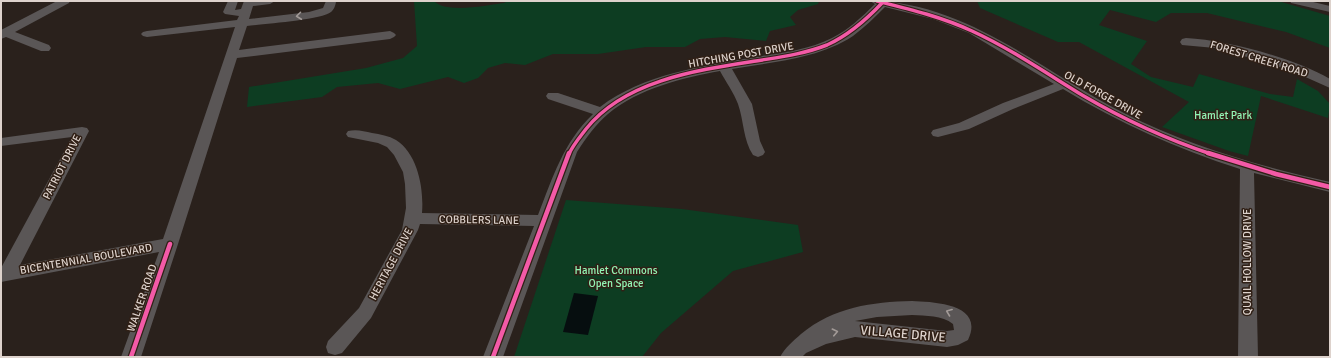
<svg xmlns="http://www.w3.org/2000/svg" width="1331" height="358" font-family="Signika,sans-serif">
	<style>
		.green { fill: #0d3d22 }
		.water { fill: #060e0f }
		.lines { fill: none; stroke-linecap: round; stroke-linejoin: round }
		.minor { fill: #5a5656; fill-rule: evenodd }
		.cycleway-far1-casing { stroke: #302016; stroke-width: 5.5 }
		.cycleway-casing { stroke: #302016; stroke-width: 7 }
		.cycleway-far1 { stroke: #f35aa7; stroke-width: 3.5 }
		.cycleway { stroke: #f35aa7; stroke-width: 4.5 }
		.oneway { stroke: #a29a97 }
		.labels { text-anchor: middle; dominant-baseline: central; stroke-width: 3; stroke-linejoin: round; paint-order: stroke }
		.street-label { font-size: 11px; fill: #ddd2cc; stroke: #302016 }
		.park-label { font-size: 11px; fill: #91f3b3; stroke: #302016 }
		.near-street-label { font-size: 13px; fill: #ddd2cc; stroke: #302016 }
	</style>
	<rect width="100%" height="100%" fill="#2a211c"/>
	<!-- green -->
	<path class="green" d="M414,1H434C446,14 488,5 504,3L508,1H819L818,4L798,10L790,17L796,25L770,31L766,41L725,37L700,39L685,47H646L598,54H553L525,65L505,63L488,68L478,78L464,83L448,77L400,89L378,83L337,87L322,97L247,107L249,87L366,68L403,58L417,46Z
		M977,1H1278L1330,16V48L1286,32L1207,13H1171L1156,22L1110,10L1099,25L1147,41L1131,64L1151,77L1193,87L1199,74L1270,94L1293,97L1297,79L1318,91L1330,104L1328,118L1261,96L1248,156L1229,151L1162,127L1189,102L1079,42H1058L980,8Z
		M566,200L682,209L798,225L803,252L733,271L661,333L642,357H514Z"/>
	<!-- water -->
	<path class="water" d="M574,293L598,296L588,335L563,332Z"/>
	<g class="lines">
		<!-- minor -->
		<path class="minor" d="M57,1H70L69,3L15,32L49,45L51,48L49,51H41L6,37L1,39V30Z
			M228,1H238L235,10L241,9L244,1H275L270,4L253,6L249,19L309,12L323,8L326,1H336C336,4 334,10 331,12C321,20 262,24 247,26L239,50L390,31L394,33L396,35L394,37L390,39L237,58L178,244L141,357H121L159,252L1,282V268L72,137L1,146V138L82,127L87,128L89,131L20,265L163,239L235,27L147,37L143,36L141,34L143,32L147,31L237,20L239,16L225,14L223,12Z
			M870,1C965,1 1043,72 1124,113C1189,146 1259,166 1330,182V192L1254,173L1258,357H1238L1240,169C1177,149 1119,123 1063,89L1013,109L969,129L938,137L933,136L931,133L933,130L959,123L1003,103L1054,84L969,33L933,19L885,7C875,17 865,27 853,36C818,59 772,62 732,69L752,104L760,141L765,152L763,155L758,157L753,155C743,140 744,121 738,104C734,93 726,82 720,71C683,78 639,88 608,114C596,124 586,138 577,152L503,357H483L534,226L420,224L418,230L371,318L342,353L335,355L328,353L326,347L328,341L359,308L402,230L406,208L405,184L403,172L394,155L387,147L378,143L348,137L346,134L348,131C356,129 364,131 372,133C380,134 389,136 396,140C418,154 424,189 422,213L538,215C553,177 563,143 593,114L548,99L546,96L548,93H558L600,107C643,74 703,66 755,57C781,53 808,50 832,38C848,30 862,17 875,4Z
			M1290,1H1309L1330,6V12L1291,3Z
			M1186,38C1227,40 1294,58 1330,79V88L1292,71L1258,60L1215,48L1182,45L1180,42L1182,39Z
			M912,301C935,302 985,304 968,340L958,345L947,347L855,337L826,344L806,353L802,357H780C785,348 793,341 801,334C834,307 872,302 912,301ZM912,315C926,316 942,315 953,324L954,330L947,331L855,321L877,317Z"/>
		<!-- cycleway-far1 casing -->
		<g class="cycleway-far1-casing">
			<path id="cycleway-far1" d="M877,1C909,9 942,17 972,31C1011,49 1046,73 1082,95C1123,119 1166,139 1211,154
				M569,154C573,145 580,137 586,129C625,80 698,70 756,61C780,57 804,54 827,45C849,35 866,20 882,3"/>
		</g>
		<!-- cycleway casing -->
		<g class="cycleway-casing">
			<path id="cycleway" d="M1208,153L1276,174L1330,187
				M131,357L170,244
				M493,357L569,153"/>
		</g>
		<!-- cycleway-far1 -->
		<use href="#cycleway-far1" class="cycleway-far1"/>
		<!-- cycleway -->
		<use href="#cycleway" class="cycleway"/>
	</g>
	<!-- one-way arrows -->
	<defs><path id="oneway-chevron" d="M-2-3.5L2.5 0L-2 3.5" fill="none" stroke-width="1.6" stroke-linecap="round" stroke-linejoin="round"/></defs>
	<g class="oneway">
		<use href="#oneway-chevron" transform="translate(299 16) rotate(173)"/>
		<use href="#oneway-chevron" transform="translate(949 312) rotate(-159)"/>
		<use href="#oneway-chevron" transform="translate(835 332) rotate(-13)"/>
	</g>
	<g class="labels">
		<!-- street labels -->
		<g class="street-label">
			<text transform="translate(741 55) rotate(-10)">HITCHING POST DRIVE</text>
			<text transform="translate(1259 59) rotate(17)">FOREST CREEK ROAD</text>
			<text transform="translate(1103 95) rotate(29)">OLD FORGE DRIVE</text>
			<text transform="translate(62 167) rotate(-63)">PATRIOT DRIVE</text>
			<text transform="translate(479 220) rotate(1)">COBBLERS LANE</text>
			<text transform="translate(86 259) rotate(-10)">BICENTENNIAL BOULEVARD</text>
			<text transform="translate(1247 262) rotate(-90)">QUAIL HOLLOW DRIVE</text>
			<text transform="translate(391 264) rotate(-62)">HERITAGE DRIVE</text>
			<text transform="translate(142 298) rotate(-71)">WALKER ROAD</text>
		</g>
		<!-- park labels -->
		<g class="park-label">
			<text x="1223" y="115">Hamlet Park</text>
			<text x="616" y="270">Hamlet Commons<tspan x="616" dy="13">Open Space</tspan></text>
		</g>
		<!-- near-street labels -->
		<g class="near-street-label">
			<text transform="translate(903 334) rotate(5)">VILLAGE DRIVE</text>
		</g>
	</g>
	<!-- border -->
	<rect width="1331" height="358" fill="none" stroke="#ddd2cc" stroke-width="4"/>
</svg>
